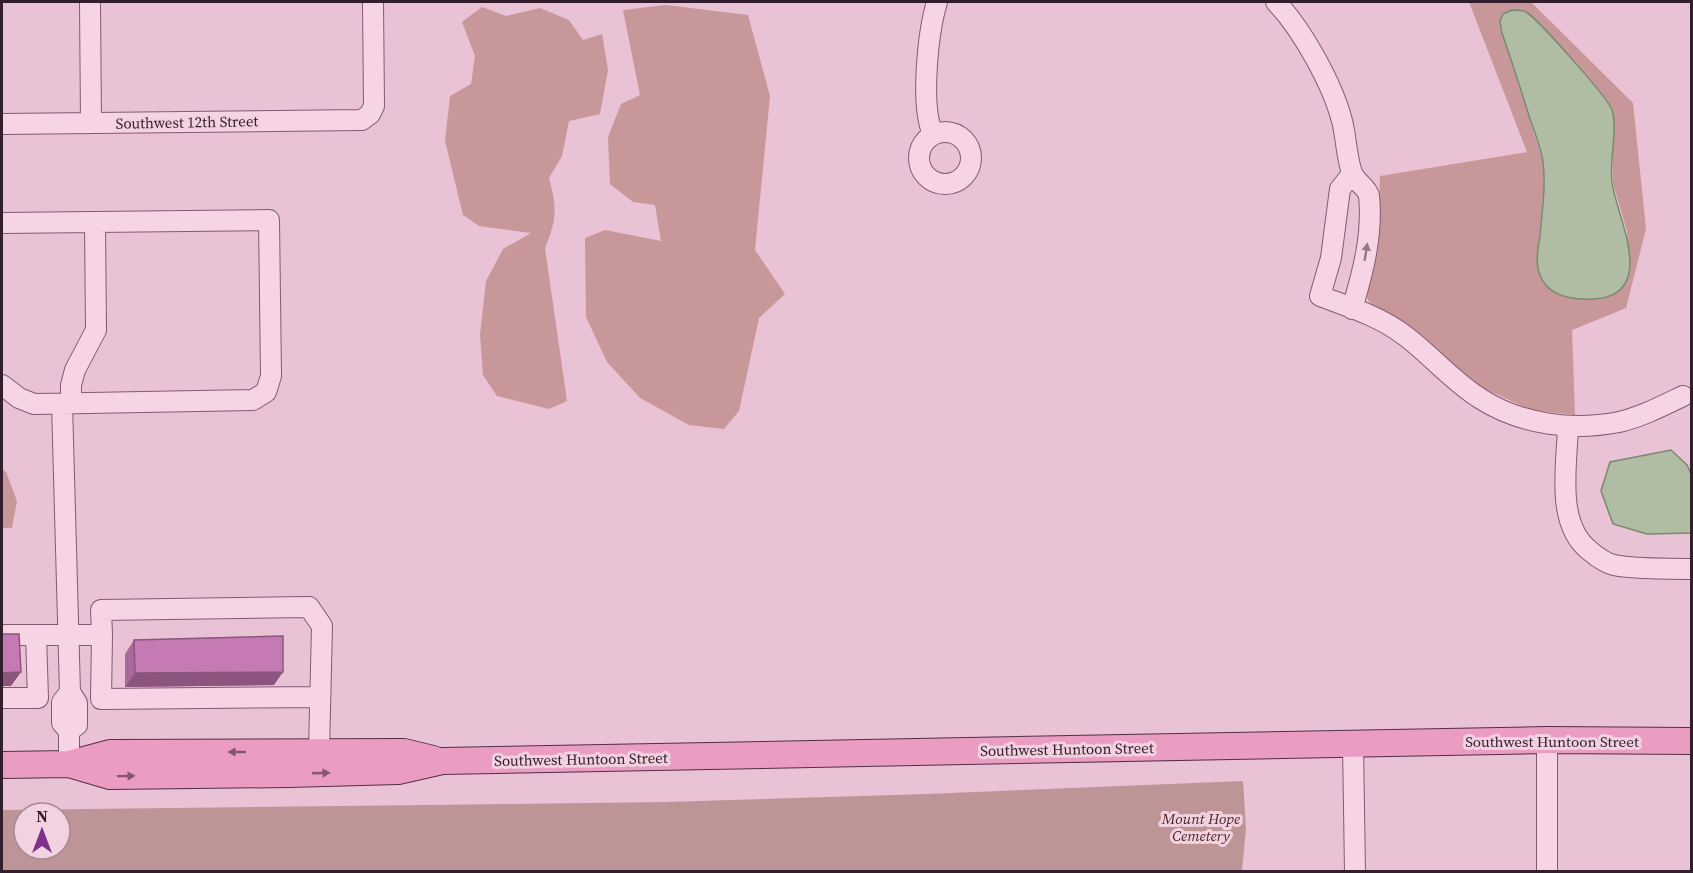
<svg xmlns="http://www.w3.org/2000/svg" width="1693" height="873" font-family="'Source Serif 4',serif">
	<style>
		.green { fill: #c79799; fill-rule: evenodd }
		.cemetery { fill: #bd9597; fill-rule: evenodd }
		.water { fill: #b0bda4; stroke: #788a6c; stroke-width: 1.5 }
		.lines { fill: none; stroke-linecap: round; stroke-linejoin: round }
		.minor-casing { stroke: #835a74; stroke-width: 22 }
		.major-casing { stroke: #502f46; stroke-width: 28 }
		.minor { stroke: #f6d4e4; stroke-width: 20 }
		.major { stroke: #eb9cc2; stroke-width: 26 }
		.wall { fill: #aa699a }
		.shaded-wall { fill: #8b557d }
		.building { fill: #c67ab3; stroke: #8b557d; stroke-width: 1.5 }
		.oneway { fill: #947988 }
		.oneway2 { fill: #865770 }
		.labels { text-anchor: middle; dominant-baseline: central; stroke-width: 6; stroke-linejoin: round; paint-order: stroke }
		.street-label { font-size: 15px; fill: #331e2d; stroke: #f2d1e0 }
		.park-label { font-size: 15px; font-style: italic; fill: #4e2926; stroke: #f2d1e0 }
	</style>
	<rect width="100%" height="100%" fill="#eac2d5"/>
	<!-- green -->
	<path class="green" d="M1469,2H1531L1633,103L1646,229L1626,308L1572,330L1575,415L1531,410L1483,388L1458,369L1423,336L1369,302L1365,293L1378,239L1380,176L1527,152ZM1525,12L1579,67L1606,99L1612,110L1613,184L1627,231L1629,276L1595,299H1571L1556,293L1546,286L1537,256L1544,189L1543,161L1502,33Z
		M666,5L748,15L770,96L755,250L785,294L759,318L739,411L724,429L689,425L640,398L607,362L586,317L585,238L605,230L661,241L655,205L633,202L610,184L608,137L621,104L640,95L623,10Z
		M482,7L506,16L540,8L569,20L583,40L602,34L608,70L600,114L569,121L562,156L549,178C557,207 557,219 545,248L567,401L549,409L497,396L483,375L480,334L486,281L503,249L531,233L479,226L463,215L445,141L450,96L471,84L475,56L462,22Z
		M2,469L6,472L17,501L12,528H2Z"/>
	<!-- cemetery -->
	<path class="cemetery" d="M1243,781L1246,828L1242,871H2V810L667,802L926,794ZM24,813H60V849H24Z"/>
	<!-- water -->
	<path class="water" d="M1512,10C1516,10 1522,10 1526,12C1537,18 1609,99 1612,110C1618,130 1609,161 1612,183C1617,217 1659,295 1594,299C1574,300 1548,297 1540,275C1535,263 1538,247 1540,235C1542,211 1546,187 1543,162C1541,148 1535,133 1530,119C1521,90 1512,62 1502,33L1500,21L1503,14Z
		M1671,450L1687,465L1691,474V533L1647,534L1613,524L1601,491L1610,462Z"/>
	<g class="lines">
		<!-- minor casing -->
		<g class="minor-casing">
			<path id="minor" d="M90,2L91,123
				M1276,2C1302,29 1333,85 1342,121C1346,135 1347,163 1353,175C1357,183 1367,187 1369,196C1373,234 1363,272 1352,309
				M2,124L362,120L370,114L374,106L373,2
				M919 158a26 26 0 1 1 52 0a26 26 0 1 1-52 0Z
				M933,134C920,106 928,32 937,2
				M1352,174L1340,189L1331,258L1320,296C1349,307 1379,316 1404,335C1430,354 1453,382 1481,399C1522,425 1573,431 1619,422C1641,417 1662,406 1683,396
				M2,223L269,220L271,376L266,392L253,400L34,404L19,398L2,385
				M71,403V385L75,370L96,330L95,222
				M62,404L70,692L77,703V725L69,731
				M1568,426C1567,465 1555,524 1590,551C1597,557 1605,563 1614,565C1639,570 1666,568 1692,569
				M2,635H102L101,610L309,607L322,626L319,751
				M102,635L101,699L320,697
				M2,698H38L36,635
				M1547,740V872
				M1353,744L1355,872
				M69,764V731L62,723V702L70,692"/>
		</g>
		<!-- major casing -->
		<g class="major-casing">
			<path id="major" d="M69,764L110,776L289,774L398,771L442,761L1547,740L1692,741
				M2,765L69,764L110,753L404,752L433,759"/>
		</g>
		<!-- minor -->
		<use href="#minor" class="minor"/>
		<!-- major -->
		<use href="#major" class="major"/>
	</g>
	<!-- wall -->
	<path class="wall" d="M134,640L274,685L125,687V654Z"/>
	<!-- shaded-wall -->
	<path class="shaded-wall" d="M21,672L11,686H2V673Z
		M283,672L274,685L125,687L135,673Z"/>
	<!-- building -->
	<path class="building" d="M2,634H19L21,672L2,673Z
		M283,636V672L135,673L134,640Z"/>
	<!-- one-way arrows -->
	<defs><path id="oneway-solid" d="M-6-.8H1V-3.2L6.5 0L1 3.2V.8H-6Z" transform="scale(1.5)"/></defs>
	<use class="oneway" href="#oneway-solid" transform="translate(1366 252) rotate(-81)"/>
	<g class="oneway2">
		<use href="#oneway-solid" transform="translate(237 752) rotate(180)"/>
		<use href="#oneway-solid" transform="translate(321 773) rotate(-2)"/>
		<use href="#oneway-solid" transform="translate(126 776) rotate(-1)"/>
	</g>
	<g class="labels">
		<!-- street labels -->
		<g class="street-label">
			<text transform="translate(187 122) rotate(-1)">Southwest 12th Street</text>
			<text x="1552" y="741">Southwest Huntoon Street</text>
			<text transform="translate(1067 749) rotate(-1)">Southwest Huntoon Street</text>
			<text transform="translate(581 759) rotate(-1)">Southwest Huntoon Street</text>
		</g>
		<!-- park labels -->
		<g class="park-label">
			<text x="1201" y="818">Mount Hope<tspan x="1201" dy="17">Cemetery</tspan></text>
		</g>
	</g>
	<!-- border -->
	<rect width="1693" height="873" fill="none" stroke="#331e2d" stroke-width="6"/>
	<!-- north arrow -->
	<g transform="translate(42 831)"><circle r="28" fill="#f2d1e0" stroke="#a68998" stroke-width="1.5"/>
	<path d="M0-4.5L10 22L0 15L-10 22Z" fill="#7d2f8d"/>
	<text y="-9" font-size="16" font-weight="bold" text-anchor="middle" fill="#331e2d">N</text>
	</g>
</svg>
